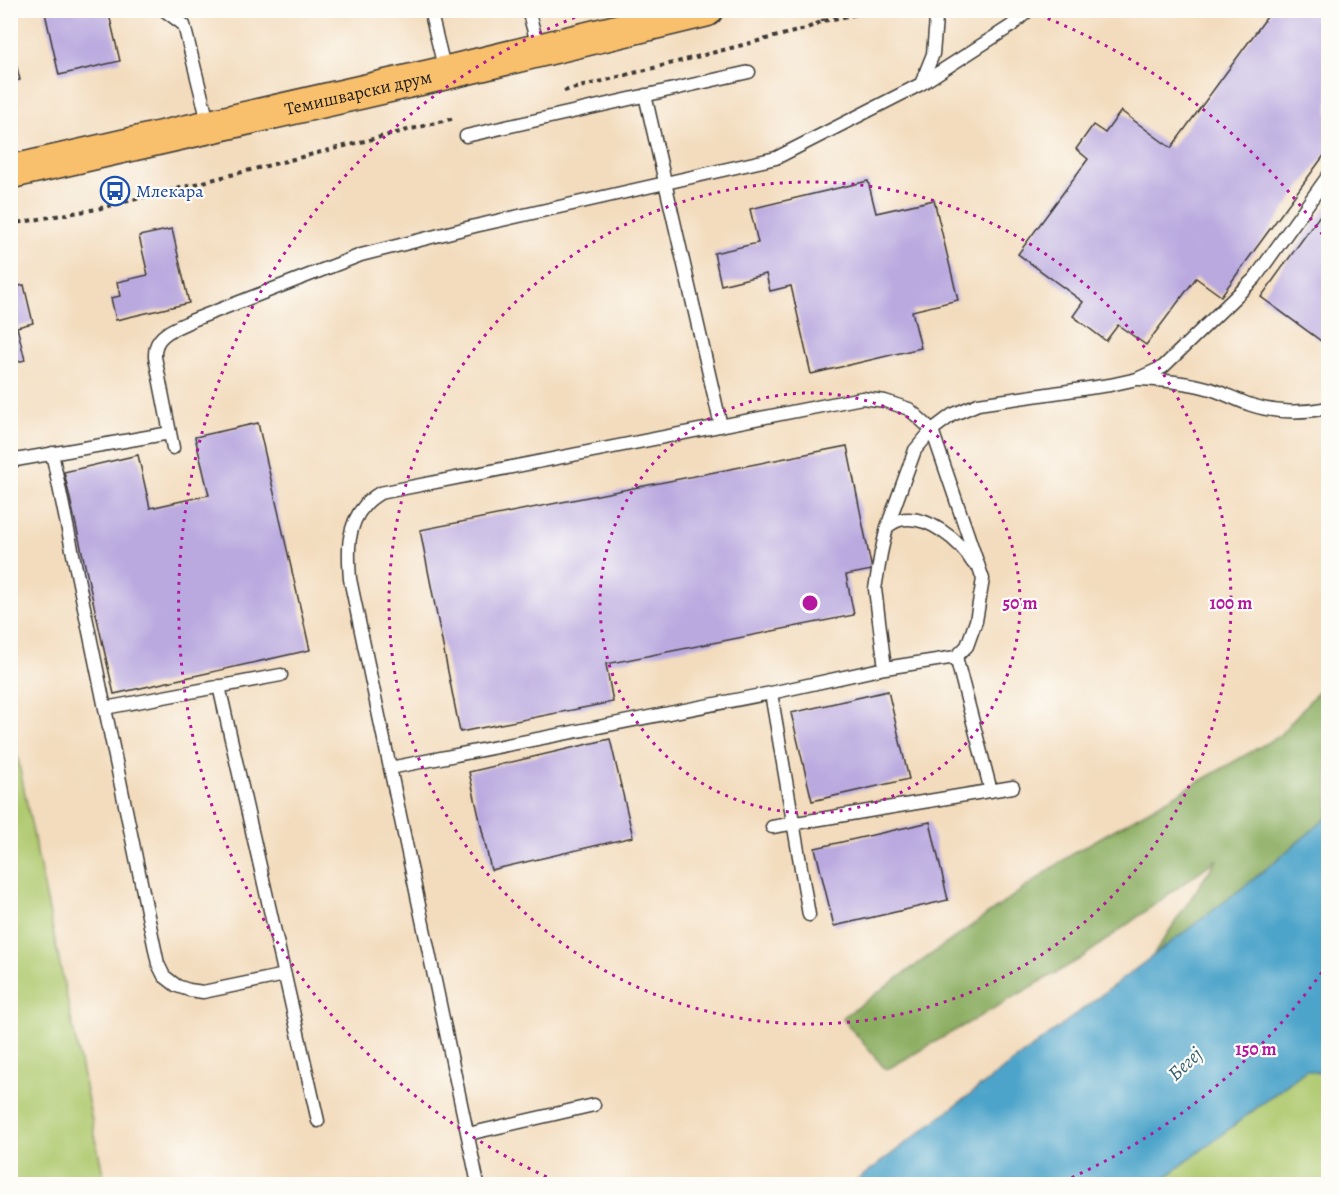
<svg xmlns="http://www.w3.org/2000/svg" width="1339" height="1195" font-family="Alegreya,serif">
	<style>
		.green { fill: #afc96e; stroke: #667245; stroke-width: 1.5 }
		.forest { fill: #8bad61; stroke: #54643e; stroke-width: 1.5 }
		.water { fill: #4ea4ca; stroke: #356073; stroke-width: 1.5 }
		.building { fill: #b9a9df }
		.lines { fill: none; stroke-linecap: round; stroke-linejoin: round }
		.service-casing { stroke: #3c3934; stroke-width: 15 }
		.primary-casing { stroke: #3c3934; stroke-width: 36 }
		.path { stroke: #3c3934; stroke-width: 4; stroke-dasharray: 4.5 4.5; stroke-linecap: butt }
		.service { stroke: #fff; stroke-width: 12 }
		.primary { stroke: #f8bf6c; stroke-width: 33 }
		.ring { fill: none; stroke: #b5179e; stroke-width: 3; stroke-dasharray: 3 6 }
		.labels { text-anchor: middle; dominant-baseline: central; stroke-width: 4.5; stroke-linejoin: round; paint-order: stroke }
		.street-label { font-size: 18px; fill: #1c1c1c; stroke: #fdfcf7 }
		.transit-label { font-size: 18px; fill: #164399; stroke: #fdfcf7; text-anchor: start }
		.water-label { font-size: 20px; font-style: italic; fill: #356073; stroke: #fdfcf7 }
		.centre { fill: #b5179e; stroke: #fdfcf7; stroke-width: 3 }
		.ring-label { font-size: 18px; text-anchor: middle; font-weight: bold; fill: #b5179e; stroke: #fdfcf7; stroke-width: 4.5; stroke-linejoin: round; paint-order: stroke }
	</style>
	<rect width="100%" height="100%" fill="#fdfcf7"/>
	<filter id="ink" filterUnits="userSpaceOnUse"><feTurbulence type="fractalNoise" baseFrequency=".0167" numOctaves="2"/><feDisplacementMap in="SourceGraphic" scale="12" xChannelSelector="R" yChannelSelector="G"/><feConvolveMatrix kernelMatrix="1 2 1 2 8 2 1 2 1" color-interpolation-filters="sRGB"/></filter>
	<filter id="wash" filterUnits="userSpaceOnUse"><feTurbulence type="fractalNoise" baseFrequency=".008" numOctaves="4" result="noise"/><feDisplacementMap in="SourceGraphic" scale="24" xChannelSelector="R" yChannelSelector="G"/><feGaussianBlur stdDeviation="1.35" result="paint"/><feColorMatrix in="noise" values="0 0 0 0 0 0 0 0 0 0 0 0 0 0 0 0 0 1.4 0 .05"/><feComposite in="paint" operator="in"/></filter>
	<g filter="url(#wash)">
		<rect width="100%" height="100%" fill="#f3dcbd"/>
		<!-- green -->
		<path class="green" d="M11,726L105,1184H11Z
			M1306,1070L1328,1075V1184H1157Z"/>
		<!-- forest -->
		<path class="forest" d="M1328,680V817L1249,883L1152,957L1217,859L1080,959L886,1070L842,1018L1075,852L1279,736Z"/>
		<!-- water -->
		<path class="water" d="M1328,817V1075L1306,1070L1157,1184H852L1249,883Z"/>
		<g id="blocks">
			<!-- building -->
			<path class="building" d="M54,10H108L120,61L59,75L45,13Z
				M1272,10H1328V150L1221,296L1196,278L1146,345L1118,325L1106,341L1073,316L1083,302L1018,254L1088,159L1076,149L1093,125L1105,133L1121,111L1171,148Z
				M11,43L20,80L10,82V44Z
				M868,181L876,213L934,200L958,300L912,311L921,348L811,374L791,286L770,291L766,274L721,285L714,253L758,243L750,209Z
				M1328,204V346L1261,297Z
				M172,229L189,303L116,320L111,298L120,296L117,282L148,275L139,236Z
				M24,285L33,323L17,327L25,360L10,364V288Z
				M258,423L310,650L114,694L64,472L138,455L150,508L209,495L195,437Z
				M847,446L872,570L846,575L854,615L606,664L613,702L460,732L420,530Z
				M888,691L909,779L812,801L791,713Z
				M610,739L633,837L491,870L469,772Z
				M930,822L948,900L834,926L815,848Z"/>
		</g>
	</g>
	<g filter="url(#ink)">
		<use href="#blocks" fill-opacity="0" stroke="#3c3934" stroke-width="1.5"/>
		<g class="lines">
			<!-- service casing -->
			<g class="service-casing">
				<path id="service" d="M164,10L184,25L209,126
					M430,10L445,71
					M528,10L539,50
					M921,84L933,54L936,19L933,10
					M645,95L721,426
					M466,136L749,72
					M1139,379C1162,380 1185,382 1207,388C1222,392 1236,400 1251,405C1275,413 1304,413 1328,408
					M173,448L155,357C155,354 155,350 156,347C160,332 181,326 193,320L361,255L475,226L776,158L921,84L1011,26L1029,10
					M52,453L158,964L164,976L177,986L189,990L203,992L285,975
					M10,461L170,433
					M887,527C891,524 896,521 900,520C928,514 960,541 973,563
					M956,657L991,791
					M885,668L875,589L881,553L887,527L915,450L932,430L952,415L978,404L1110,385L1137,379L1163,367L1255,278L1328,176
					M219,686L318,1121
					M771,693L809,915
					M105,708L281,675
					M390,768L771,693L885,668L956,657L967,646L976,621L983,579L932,430L909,409L885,401L862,398L380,493C375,496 369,500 365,505C346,526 348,553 350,579L478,1184
					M772,827L1013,787
					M468,1134L594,1105"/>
			</g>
			<!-- primary casing -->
			<g class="primary-casing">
				<g id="primary">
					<path id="s1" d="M10,172L445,73L706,10"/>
				</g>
			</g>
			<!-- path -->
			<path class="path" d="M820,10L823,21
				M564,91L805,29L823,21L879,10
				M10,224L97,209L455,118"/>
			<!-- service -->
			<use href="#service" class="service"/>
			<!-- primary -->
			<use href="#primary" class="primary"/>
		</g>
	</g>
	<!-- distance rings -->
	<g class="ring">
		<circle cx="810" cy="603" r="210"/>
		<circle cx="810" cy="603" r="421"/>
		<path d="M1327 965A631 631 0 0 1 1057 1184M563 1184A631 631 0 0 1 589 12M1031 12A631 631 0 0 1 1327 241"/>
	</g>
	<!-- icons -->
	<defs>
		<g id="bus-ring" transform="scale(1.5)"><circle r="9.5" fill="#fdfcf7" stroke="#1a4fb4" stroke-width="1.5"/><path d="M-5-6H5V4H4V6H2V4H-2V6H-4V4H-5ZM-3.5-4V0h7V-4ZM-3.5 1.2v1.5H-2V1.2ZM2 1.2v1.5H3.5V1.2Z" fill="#1a4fb4"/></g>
	</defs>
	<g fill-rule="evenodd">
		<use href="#bus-ring" x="115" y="191"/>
	</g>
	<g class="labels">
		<!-- street labels -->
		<g class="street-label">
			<text stroke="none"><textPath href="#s1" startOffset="357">Темишварски друм</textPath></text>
		</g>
		<!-- transit labels -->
		<g class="transit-label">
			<text x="136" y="191">Млекара</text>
		</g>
		<!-- water labels -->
		<g class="water-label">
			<text transform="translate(1185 1064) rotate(-43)">Бегеј</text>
		</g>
	</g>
	<circle cx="810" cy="603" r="9" class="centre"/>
	<g class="ring-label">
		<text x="1020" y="609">50 m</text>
		<text x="1231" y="609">100 m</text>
		<text x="1256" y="1055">150 m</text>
	</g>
	<!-- margin -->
	<rect width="1339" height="1195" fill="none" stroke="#fdfcf7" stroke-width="36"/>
</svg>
